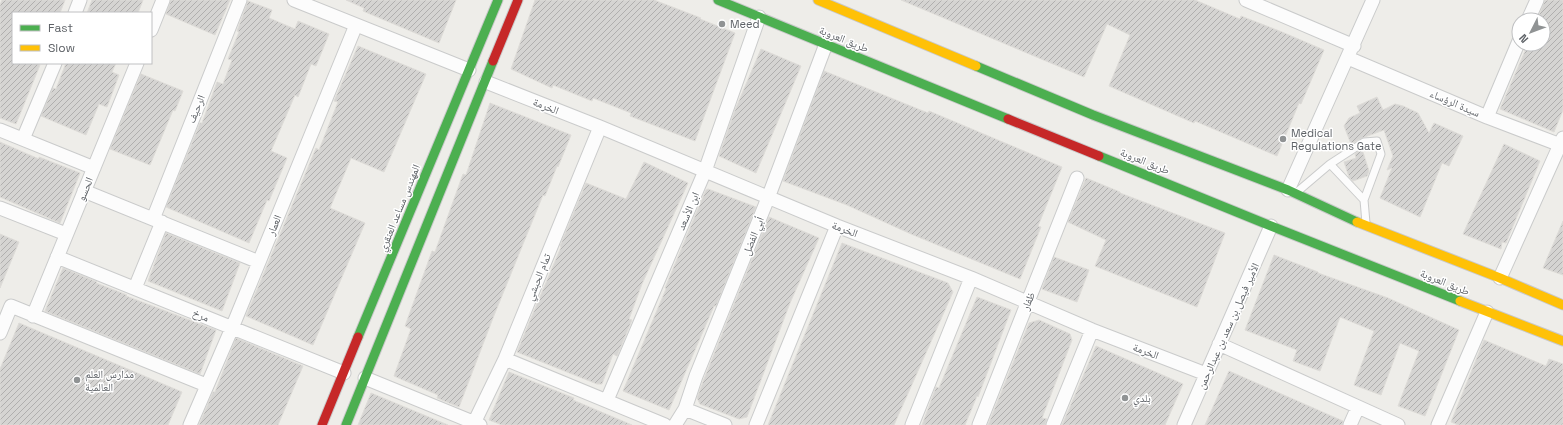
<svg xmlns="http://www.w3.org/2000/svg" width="1563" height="425" font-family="'Space Grotesk','Noto Naskh Arabic',sans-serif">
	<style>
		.building { fill: url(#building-hatch); stroke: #dedcd8 }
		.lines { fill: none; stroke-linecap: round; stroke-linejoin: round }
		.lane-casing { stroke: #cacbcb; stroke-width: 9 }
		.street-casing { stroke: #cacbcb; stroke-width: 15 }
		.fast-casing { stroke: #c9c9ca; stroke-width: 11 }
		.slow-casing { stroke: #c9c9ca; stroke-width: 11 }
		.jam-casing { stroke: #c9c9ca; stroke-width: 11 }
		.lane { stroke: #fcfcfc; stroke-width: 7 }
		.street { stroke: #fcfcfc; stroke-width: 13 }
		.fast { stroke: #4caf50; stroke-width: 9 }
		.slow { stroke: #ffc107; stroke-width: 9 }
		.jam { stroke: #c62828; stroke-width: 9 }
		.poi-dot { fill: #909394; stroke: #fff; stroke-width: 1.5 }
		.labels { text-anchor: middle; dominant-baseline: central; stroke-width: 3; stroke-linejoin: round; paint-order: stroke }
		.poi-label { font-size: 11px; fill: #5e6267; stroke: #fff; text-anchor: start }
		.street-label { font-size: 11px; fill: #5e6267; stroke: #fff }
	</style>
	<defs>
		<pattern id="building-hatch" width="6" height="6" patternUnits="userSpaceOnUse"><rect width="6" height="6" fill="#d5d4d2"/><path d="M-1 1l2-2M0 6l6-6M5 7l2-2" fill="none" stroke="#b0afae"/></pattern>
	</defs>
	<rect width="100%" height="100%" fill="#eeede9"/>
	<!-- building -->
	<path class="building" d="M2,0H65L60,13H13V63H34L40,65L16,124L0,118V5Z
		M92,0H143L138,13H87Z
		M171,0H230L215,35L166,14Z
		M346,0H456L439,43L363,11L364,8Z
		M535,0H654L701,18L700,19L735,33L695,141L630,116L631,113L593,98L592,101L553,85L552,88L511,69Z
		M901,0H1195L1240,19L1241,16L1282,32L1324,50L1301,104L1299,103L1277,156L1195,121L1194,123L1109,86L1130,35L1107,24L1084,77Z
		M1545,0H1563V110L1554,132L1500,109L1528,44H1543V20H1537Z
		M248,1L272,10L269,18L295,29L298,21L329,34L316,66L311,64L298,97L295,95L271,151L287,158L269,201L267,200L249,243L166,207L200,123H202L217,82L223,84L232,60L228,59L239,32L237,31Z
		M358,46L426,74L384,172L351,158L330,208L365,223L313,345L246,316L316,148L319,150L338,102L334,101Z
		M761,49L801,66L756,173L719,156L735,110Z
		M66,63H116L112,72L119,75L107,107L99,104L86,135L41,116L53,88L56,89Z
		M824,71L928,113L929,111L1062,167L1038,226L1041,227L1020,279L911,234L847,205L783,181Z
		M141,74L183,91L175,111L173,110L150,165L110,149Z
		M1377,97L1383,110L1395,104L1403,106L1418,113L1429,133L1434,123L1463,136L1449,166L1442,163L1420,217L1380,198L1392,168L1387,170L1393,156L1384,130L1362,138L1351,144L1344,126L1349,118L1360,113L1357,106Z
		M490,103L571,135L558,167L557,166L545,196L543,195L493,318L459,407L437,398L438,395L394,376L411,329L405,326L432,251L435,252L463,174L466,175Z
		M0,142L39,159V157L80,173L60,223L0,197Z
		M1504,144L1540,161L1506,243L1502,242L1501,249L1463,234Z
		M1362,149L1369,171L1367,176L1353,181L1349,177L1344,162L1356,158L1355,154Z
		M644,162L688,183L642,284L629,319L632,320L617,356L613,354L602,384H597L517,352L531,318L561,247L560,246L586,183L626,199Z
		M1086,178L1120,192V193L1225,233L1197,307L1095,266L1106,240L1068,222Z
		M708,189L756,207L716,306H714L669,410L623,391L666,289L665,288L697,211L706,190Z
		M769,217L819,238L790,303L747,417L739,419L700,404L697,398L704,379Z
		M1563,221V275L1543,268Z
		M166,233L240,263L222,311L148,281Z
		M0,234L19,242L0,288Z
		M842,243L948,283L953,292L894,425H768Z
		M1274,255L1318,272V273L1388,298L1459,330L1425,416L1398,406L1419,351L1400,343L1381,395L1354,385L1374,331L1340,317L1320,371L1293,361L1297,350L1245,330Z
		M1054,257L1089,270L1077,302L1042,289Z
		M63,268L97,282L96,283L127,295L126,296L216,330L200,374L45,311Z
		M977,297L1011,310L978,397L977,396L965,425H922L936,387L939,388Z
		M1039,320L1070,334L1072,340L1042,418L1047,419L1045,425H988L1029,323Z
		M19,323L182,392L168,425H0V369Z
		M236,338L303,366L278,425H199L213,392H215Z
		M1484,340L1546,366L1549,359L1563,364V425H1458L1451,422Z
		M1096,346L1183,384L1165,425H1062Z
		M1229,371L1343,421L1342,425H1205Z
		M509,372L574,398L573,400L632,425H502L489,420Z
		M371,393L448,425H358Z"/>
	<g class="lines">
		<!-- lane casing -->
		<g class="lane-casing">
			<path id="lane" d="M1330,164L1364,200
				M1297,192L1330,164L1364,142L1377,141L1381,154L1364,200L1366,223"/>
		</g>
		<!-- street casing -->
		<g class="street-casing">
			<path id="street" d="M294,0L469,70
				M1246,0L1354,46
				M75,13L80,0
				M1528,20L1537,0
				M151,30L163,0
				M1348,58L1487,117L1563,146
				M486,82L600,127L837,226L971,278L1092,330L1206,374
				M1487,117L1519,41
				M0,130L94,168
				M23,139L55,63
				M1288,190L1373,0
				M84,191L259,262
				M0,208L66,234
				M153,219L240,0
				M57,257L344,373
				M1500,278L1563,138
				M135,288L162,222
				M33,316L137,63
				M0,333L11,306L206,385
				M1219,344L1398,425
				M505,359L665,425
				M365,378L480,425
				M607,400L705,171L759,17
				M685,409L725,425
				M190,425L232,328L356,25
				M473,425L505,359L600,127
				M675,425L685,409L696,376L768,198L826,44
				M756,425L837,226
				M912,425L971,278
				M979,425L1077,178
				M1053,425L1092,330
				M1184,425L1271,226
				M1350,425L1358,407
				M1438,425L1487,312"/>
		</g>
		<!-- fast casing -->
		<g class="fast-casing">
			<path id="fast" d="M718,0L1008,119
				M976,66L1093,115L1288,190L1357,222
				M1099,156L1271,226L1460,301
				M358,337L498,0
				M346,425L493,61"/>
		</g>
		<!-- slow casing -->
		<g class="slow-casing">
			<path id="slow" d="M818,0L976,66
				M1357,222L1500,278L1563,305
				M1460,301L1563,341"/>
		</g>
		<!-- jam casing -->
		<g class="jam-casing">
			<path id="jam" d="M493,61L518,0
				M1008,119L1099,156
				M322,425L358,337"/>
		</g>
		<!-- lane -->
		<use href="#lane" class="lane"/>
		<!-- street -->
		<use href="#street" class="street"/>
		<!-- fast -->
		<use href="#fast" class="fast"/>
		<!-- slow -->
		<use href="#slow" class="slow"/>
		<!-- jam -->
		<use href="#jam" class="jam"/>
	</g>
	<!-- markers -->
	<g class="poi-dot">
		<circle cx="722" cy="24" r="4"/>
		<circle cx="1283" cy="139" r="4"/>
		<circle cx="77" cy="380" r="4"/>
		<circle cx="1125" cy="398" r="4"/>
	</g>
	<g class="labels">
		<!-- poi labels -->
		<g class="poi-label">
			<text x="730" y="24">Meed</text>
			<text x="1291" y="133">Medical<tspan x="1291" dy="13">Regulations Gate</tspan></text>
			<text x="85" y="374">مدارس العلم<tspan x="85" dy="13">العالمية</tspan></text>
			<text x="1133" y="398">بلدي</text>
		</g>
		<!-- street labels -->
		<g class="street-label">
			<text transform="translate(844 39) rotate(22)">طريق العروبة</text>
			<text transform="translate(1455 103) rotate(23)">سيدة الرؤساء</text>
			<text transform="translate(546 106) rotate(22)">الخرمة</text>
			<text transform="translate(196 109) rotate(-68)">الرحيف</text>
			<text transform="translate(1145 161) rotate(22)">طريق العروبة</text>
			<text transform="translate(85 189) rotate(-68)">الحسو</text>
			<text transform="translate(399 208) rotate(-68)">المهندس مساعد العنقري</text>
			<text transform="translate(688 211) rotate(-67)">ابن الأسعد</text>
			<text transform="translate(274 225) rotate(-68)">العمار</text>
			<text transform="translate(845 229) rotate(21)">الخرمة</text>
			<text transform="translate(753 236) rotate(-68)">أبي الفضل</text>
			<text transform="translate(538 277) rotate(-68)">تمام الحبشي</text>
			<text transform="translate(1445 282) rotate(22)">طريق العروبة</text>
			<text transform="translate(1028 301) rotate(-68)">ظفار</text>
			<text transform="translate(201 315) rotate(22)">مرخ</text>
			<text transform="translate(1228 326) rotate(-66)">الأمير فيصل بن سعد بن عبدالرحمن</text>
			<text transform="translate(1146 351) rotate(21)">الخرمة</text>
		</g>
	</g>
	<!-- legend -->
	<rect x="12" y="12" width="140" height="52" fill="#ffffff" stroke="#bfc0c2"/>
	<rect x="20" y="25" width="20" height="6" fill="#4caf50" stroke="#bfc0c2"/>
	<text x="48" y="32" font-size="12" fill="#5e6267">Fast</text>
	<rect x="20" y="45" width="20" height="6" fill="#ffc107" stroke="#bfc0c2"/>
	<text x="48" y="52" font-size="12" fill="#5e6267">Slow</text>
	<!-- north arrow -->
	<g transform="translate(1531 32) rotate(228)"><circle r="19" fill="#ffffff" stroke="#bfc0c2"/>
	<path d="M0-3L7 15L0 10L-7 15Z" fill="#909394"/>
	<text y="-6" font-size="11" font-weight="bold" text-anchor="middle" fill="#5e6267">N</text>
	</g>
</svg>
